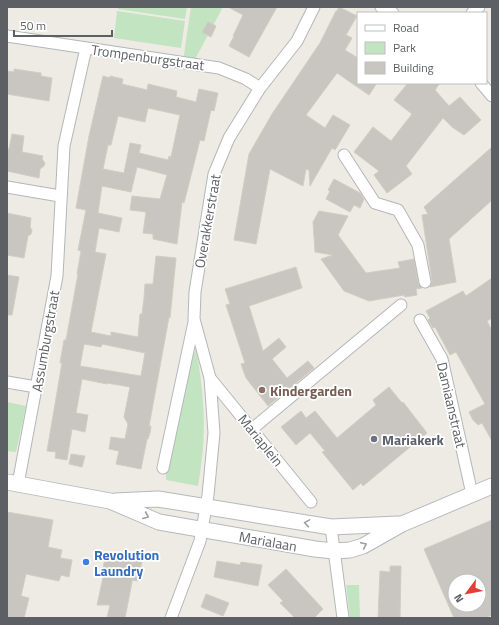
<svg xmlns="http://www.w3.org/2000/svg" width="499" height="625" font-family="'Titillium Web',sans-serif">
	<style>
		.green { fill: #c2e4c1 }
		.building { fill: #c9c6c1; stroke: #d2cdc2; fill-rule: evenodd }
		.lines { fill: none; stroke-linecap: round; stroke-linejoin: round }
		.street-casing { stroke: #b4b6ba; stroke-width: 13 }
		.secondary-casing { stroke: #b5b8bd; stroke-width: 17 }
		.street { stroke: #fff; stroke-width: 11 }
		.secondary { stroke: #fff; stroke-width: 15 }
		.oneway { stroke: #9d9fa2 }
		.education-dot { fill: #8d6e63; stroke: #fff; stroke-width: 1.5 }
		.worship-dot { fill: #6b7280; stroke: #fff; stroke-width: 1.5 }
		.shop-dot { fill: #3f7fe0; stroke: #fff; stroke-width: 1.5 }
		.labels { text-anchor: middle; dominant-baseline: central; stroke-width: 3.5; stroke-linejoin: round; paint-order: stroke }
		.street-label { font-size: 14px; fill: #5c5f64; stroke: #fff }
		.education-label { font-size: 14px; font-weight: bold; fill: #785e54; stroke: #fff; text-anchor: start }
		.worship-label { font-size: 14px; font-weight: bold; fill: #5b616d; stroke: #fff; text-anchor: start }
		.shop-label { font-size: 14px; font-weight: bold; fill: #366cbe; stroke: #fff; text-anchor: start }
	</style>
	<rect width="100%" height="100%" fill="#eeebe4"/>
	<!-- green -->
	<path class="green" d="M118,7H187L185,19L118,9Z
		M191,7H223L193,63L183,61Z
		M117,11L185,21L181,48L114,38Z
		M196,349C205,399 207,435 198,486L166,480V470L187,368Z
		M7,402L26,406L16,452L7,451Z
		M346,585H359L360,618H350Z"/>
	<!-- building -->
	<path class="building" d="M228,7H277L249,57L229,46L234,36H233L243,15Z
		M339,7L357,16L346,35L352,38L345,50L358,58V83H377L369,95L337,73L306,115L325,128L333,115L350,125L335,150L332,148L310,186L309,170L306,169L303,186L270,169L256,244L234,240L249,154L272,114L320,43L336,11H337Z
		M208,22L216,26L211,37L202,32Z
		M14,69L41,73V76L52,78L49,101L7,94V71L14,72Z
		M103,76L110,78V76L123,79L122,84L147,90L148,84L177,91L176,97L196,102L199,89L218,93L214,111L211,110L204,141L200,140L184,203L182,202L177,244L153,239V234L143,233L146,212L130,210L132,196L160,199L167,175L137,167L131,192L102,186L98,213L122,218L119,232L99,228L95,252L106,254L91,332L111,336V332L138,337L140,314H142L144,298L145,284H153L156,256L176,258L170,318L169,317L150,421L149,426H151L150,433L148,439H147L141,469L116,464L119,451L109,449L111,437L125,439L128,424L124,417L130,387L107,383V384L82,379L76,413L88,415L85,432L72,429L67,460L55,458L56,452L47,451L62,363H60L64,340H66L78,274H77L81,251L78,250L86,210L76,208L89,136ZM148,108L180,115L171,157L169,156L168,160L139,153L141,145L130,143L124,173L103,169L108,145H111L118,116L145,122ZM84,344L101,347L102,344L145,353L141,376L80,366Z
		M408,83H440L435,90L449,106L460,97L481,120L464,135L452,127L443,118L406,166L412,174L387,193L374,175L379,171L354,152L373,127L391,141L412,114L394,100Z
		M12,134L24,136L22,152L43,156L42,159L45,163L44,166L40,169L39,178L7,171V149H9Z
		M492,147V200L449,239L456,282L430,287L432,281L422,215L428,214L424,207Z
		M334,179L360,193L364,199L360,208L354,205L350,212L326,199L330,191L328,190Z
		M319,211L348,216L338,235L366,273L400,268L398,262L414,259L418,283L422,288L416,289L417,295L405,297L404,295L369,301L344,291L321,259L333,255L315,252L313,222Z
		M7,213L31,218L30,227L32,230L31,234L28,236L24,258L7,255Z
		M296,267L302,288L249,306L263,351L279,338L286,347L272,359L287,378L308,361L314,368L268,406L246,378L241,364L245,363L226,305L230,304L225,289Z
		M7,275L19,277L12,315H7Z
		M492,278V318L487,321L492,331V441L482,423L478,425L473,420L469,412L485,404L456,352L450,355L435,327L433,328L428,320L430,318L426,311L463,291L466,296Z
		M389,387L402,403L403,402L427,433L363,486L361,483L353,490L322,452L325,451L310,433L296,445L281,427L301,411L306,418L315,411L337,438L376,405L373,400Z
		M71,454L85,456L82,467L69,464Z
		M7,512L53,520L48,547L62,550L60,558L72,560L69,577L61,575L59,581L26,574L21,596L29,598L24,618H7Z
		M492,520V615L484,618H454L424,549ZM451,581H482L487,597L479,600V605H455V590Z
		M106,554L142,562L138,581L132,580V582L125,618H107L110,605H97L104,573H102Z
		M217,561L240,565L241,562L262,565L258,586L214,577Z
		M390,566H401L400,618H378L380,571L390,572Z
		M286,569L323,609L314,618H295L280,603L283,601L268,585Z
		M206,594L229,603L223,616L201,607Z"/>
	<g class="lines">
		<!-- street casing -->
		<g class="street-casing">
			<path id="street" d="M381,7L393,13
				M472,13L479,7
				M7,36L219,68L246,79L260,88
				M481,83L492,96
				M344,155L375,203L398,210L418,245L425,282
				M7,187L60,196
				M420,320L442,359L472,494
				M210,378L311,502
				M7,382L36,387
				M252,429L401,305
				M163,468L194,322
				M18,484L57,276L64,146L86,48
				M331,527L343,618
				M171,618L200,541L208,495L214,433L210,378L194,319L195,292L214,174L229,138L260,88L297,41L314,7"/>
		</g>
		<!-- secondary casing -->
		<g class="secondary-casing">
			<path id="secondary" d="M7,482L110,501L159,522L315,549L334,551L350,550L363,546L402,524L492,486
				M115,501L158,499L331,527L398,524"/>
		</g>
		<!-- street -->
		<use href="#street" class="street"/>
		<!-- secondary -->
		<use href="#secondary" class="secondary"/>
	</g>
	<!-- one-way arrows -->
	<defs><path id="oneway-chevron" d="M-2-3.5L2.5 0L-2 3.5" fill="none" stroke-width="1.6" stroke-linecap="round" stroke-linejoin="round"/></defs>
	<g class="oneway">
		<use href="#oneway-chevron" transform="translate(146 516) rotate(23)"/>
		<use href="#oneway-chevron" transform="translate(307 523) rotate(-171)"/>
		<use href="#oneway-chevron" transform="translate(364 545) rotate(-25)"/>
	</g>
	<!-- markers -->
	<circle class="education-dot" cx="262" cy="390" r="4"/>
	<circle class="worship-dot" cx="374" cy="439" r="4"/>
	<circle class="shop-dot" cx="86" cy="562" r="4"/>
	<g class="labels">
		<!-- street labels -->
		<g class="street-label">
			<text transform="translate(148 57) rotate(8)">Trompenburgstraat</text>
			<text transform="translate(207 221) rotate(-80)">Overakkerstraat</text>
			<text transform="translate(45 341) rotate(-80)">Assumburgstraat</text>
			<text transform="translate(452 405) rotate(77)">Damiaanstraat</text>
			<text transform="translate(261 440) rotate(51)">Mariaplein</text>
			<text transform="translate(268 541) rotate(10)">Marialaan</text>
		</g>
		<!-- education labels -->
		<g class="education-label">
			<text x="270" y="390">Kindergarden</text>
		</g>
		<!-- worship labels -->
		<g class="worship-label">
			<text x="382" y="439">Mariakerk</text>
		</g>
		<!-- shop labels -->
		<g class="shop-label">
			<text x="94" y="554">Revolution<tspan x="94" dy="16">Laundry</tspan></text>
		</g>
	</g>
	<!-- border -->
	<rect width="499" height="625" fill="none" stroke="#5c5f64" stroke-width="16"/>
	<!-- legend -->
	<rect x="357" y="12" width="130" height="72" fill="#ffffff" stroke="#bebfc1"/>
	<rect x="365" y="25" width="20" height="6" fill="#ffffff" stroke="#bebfc1"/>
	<text x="393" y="32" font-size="12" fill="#5c5f64">Road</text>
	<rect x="365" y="42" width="20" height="12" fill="#c2e4c1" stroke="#bebfc1"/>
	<text x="393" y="52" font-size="12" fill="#5c5f64">Park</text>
	<rect x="365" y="62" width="20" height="12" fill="#c9c6c1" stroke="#bebfc1"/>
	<text x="393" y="72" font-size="12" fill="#5c5f64">Building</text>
	<!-- north arrow -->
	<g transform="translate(467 593) rotate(238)"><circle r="19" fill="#ffffff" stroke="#bebfc1"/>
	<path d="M0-3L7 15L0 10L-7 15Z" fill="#e23e35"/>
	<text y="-6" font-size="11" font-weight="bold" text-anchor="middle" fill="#5c5f64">N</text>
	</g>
	<!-- scale -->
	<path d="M14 30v6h98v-6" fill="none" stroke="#5c5f64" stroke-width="2"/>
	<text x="20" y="30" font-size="12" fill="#5c5f64" stroke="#ffffff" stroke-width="3" paint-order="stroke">50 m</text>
</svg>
